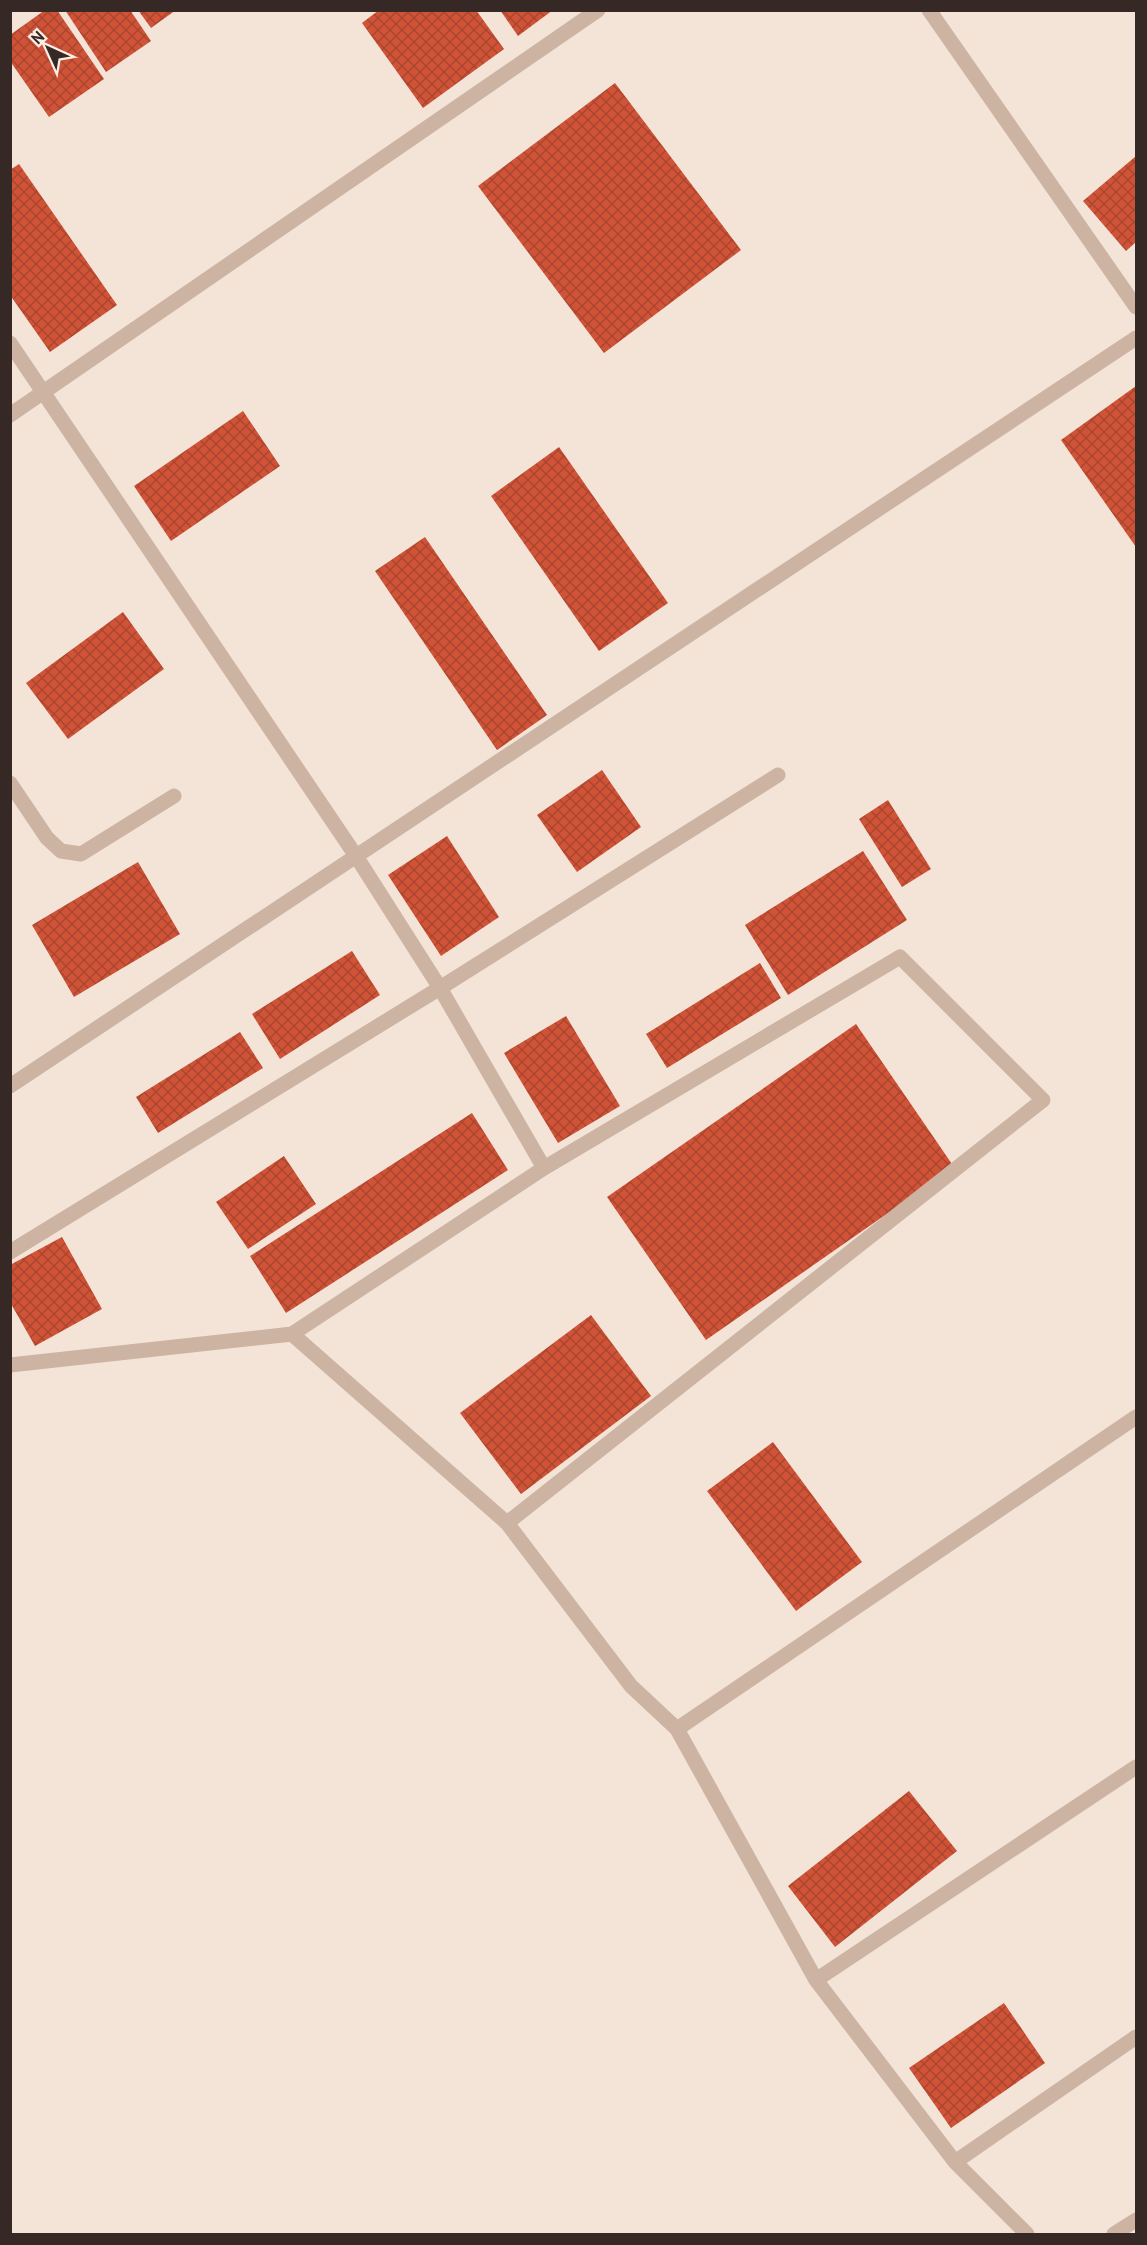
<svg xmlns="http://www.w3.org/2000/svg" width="1147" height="2245" font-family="'PT Sans',sans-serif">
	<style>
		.building { fill: url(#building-cross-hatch) }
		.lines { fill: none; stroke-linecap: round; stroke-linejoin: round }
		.minor { stroke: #ccb3a2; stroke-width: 15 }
	</style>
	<defs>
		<pattern id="building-cross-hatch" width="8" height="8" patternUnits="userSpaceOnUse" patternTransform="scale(1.5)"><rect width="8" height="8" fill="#d15337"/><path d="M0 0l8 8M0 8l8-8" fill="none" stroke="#aa452e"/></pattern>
	</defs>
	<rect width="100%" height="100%" fill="#f3e4d7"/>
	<!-- building -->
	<path class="building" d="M45,10H57L104,79L49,117L10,61V35Z
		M65,10H130L151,41L106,72Z
		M138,10H176L151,28Z
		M379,10H476L504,49L423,108L362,23Z
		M500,10H553L518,36Z
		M615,83L741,250L604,353L478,186Z
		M1136,156V242L1126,251L1083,201Z
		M19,164L117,305L50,352L10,295V170Z
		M1136,386V547L1061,440Z
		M243,411L280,466L171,541L134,486Z
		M559,447L668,603L599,651L491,496Z
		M425,537L547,715L497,750L375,571Z
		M123,612L164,669L68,739L26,683Z
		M602,770L641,827L577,872L537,815Z
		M888,800L931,869L902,887L859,819Z
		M447,836L499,917L441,956L388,875Z
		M863,851L907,920L788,995L745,925Z
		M138,862L180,934L74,997L32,925Z
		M352,951L380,995L280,1059L252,1014Z
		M760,963L781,998L667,1068L646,1034Z
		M566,1016L620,1106L558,1143L504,1053Z
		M856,1024L954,1167L706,1340L607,1197Z
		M240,1032L263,1068L158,1133L136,1097Z
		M472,1113L508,1170L286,1313L250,1256Z
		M284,1156L316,1204L248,1249L216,1202Z
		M62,1237L102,1309L35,1346L10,1302V1265Z
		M591,1315L651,1396L521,1494L460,1413Z
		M773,1442L862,1562L796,1611L707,1491Z
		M909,1791L957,1851L835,1947L788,1886Z
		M1004,2003L1045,2063L951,2128L909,2068Z"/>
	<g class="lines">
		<!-- minor -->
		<path class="minor" d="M929,10L1136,307
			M10,343L356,856L440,988L544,1168
			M10,415L598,10
			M10,783L47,838L61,851L81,854L174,796
			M10,1086L1136,338
			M10,1252L440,988L778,775
			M292,1334L544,1168L900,957L1043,1100L507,1523
			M10,1365L292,1334L507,1523L631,1686L677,1729L816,1980L955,2162L1027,2234
			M677,1729L1136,1417
			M816,1980L1136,1767
			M955,2162L1136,2037
			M1114,2234L1136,2220"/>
	</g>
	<!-- border -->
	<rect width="1147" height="2245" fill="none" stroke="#362925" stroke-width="24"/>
	<!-- north arrow -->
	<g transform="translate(48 48) rotate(315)" stroke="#fbefe4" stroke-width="4.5" paint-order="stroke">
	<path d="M0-4.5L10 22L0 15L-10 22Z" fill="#362925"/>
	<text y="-9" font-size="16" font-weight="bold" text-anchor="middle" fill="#362925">N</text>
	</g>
</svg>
